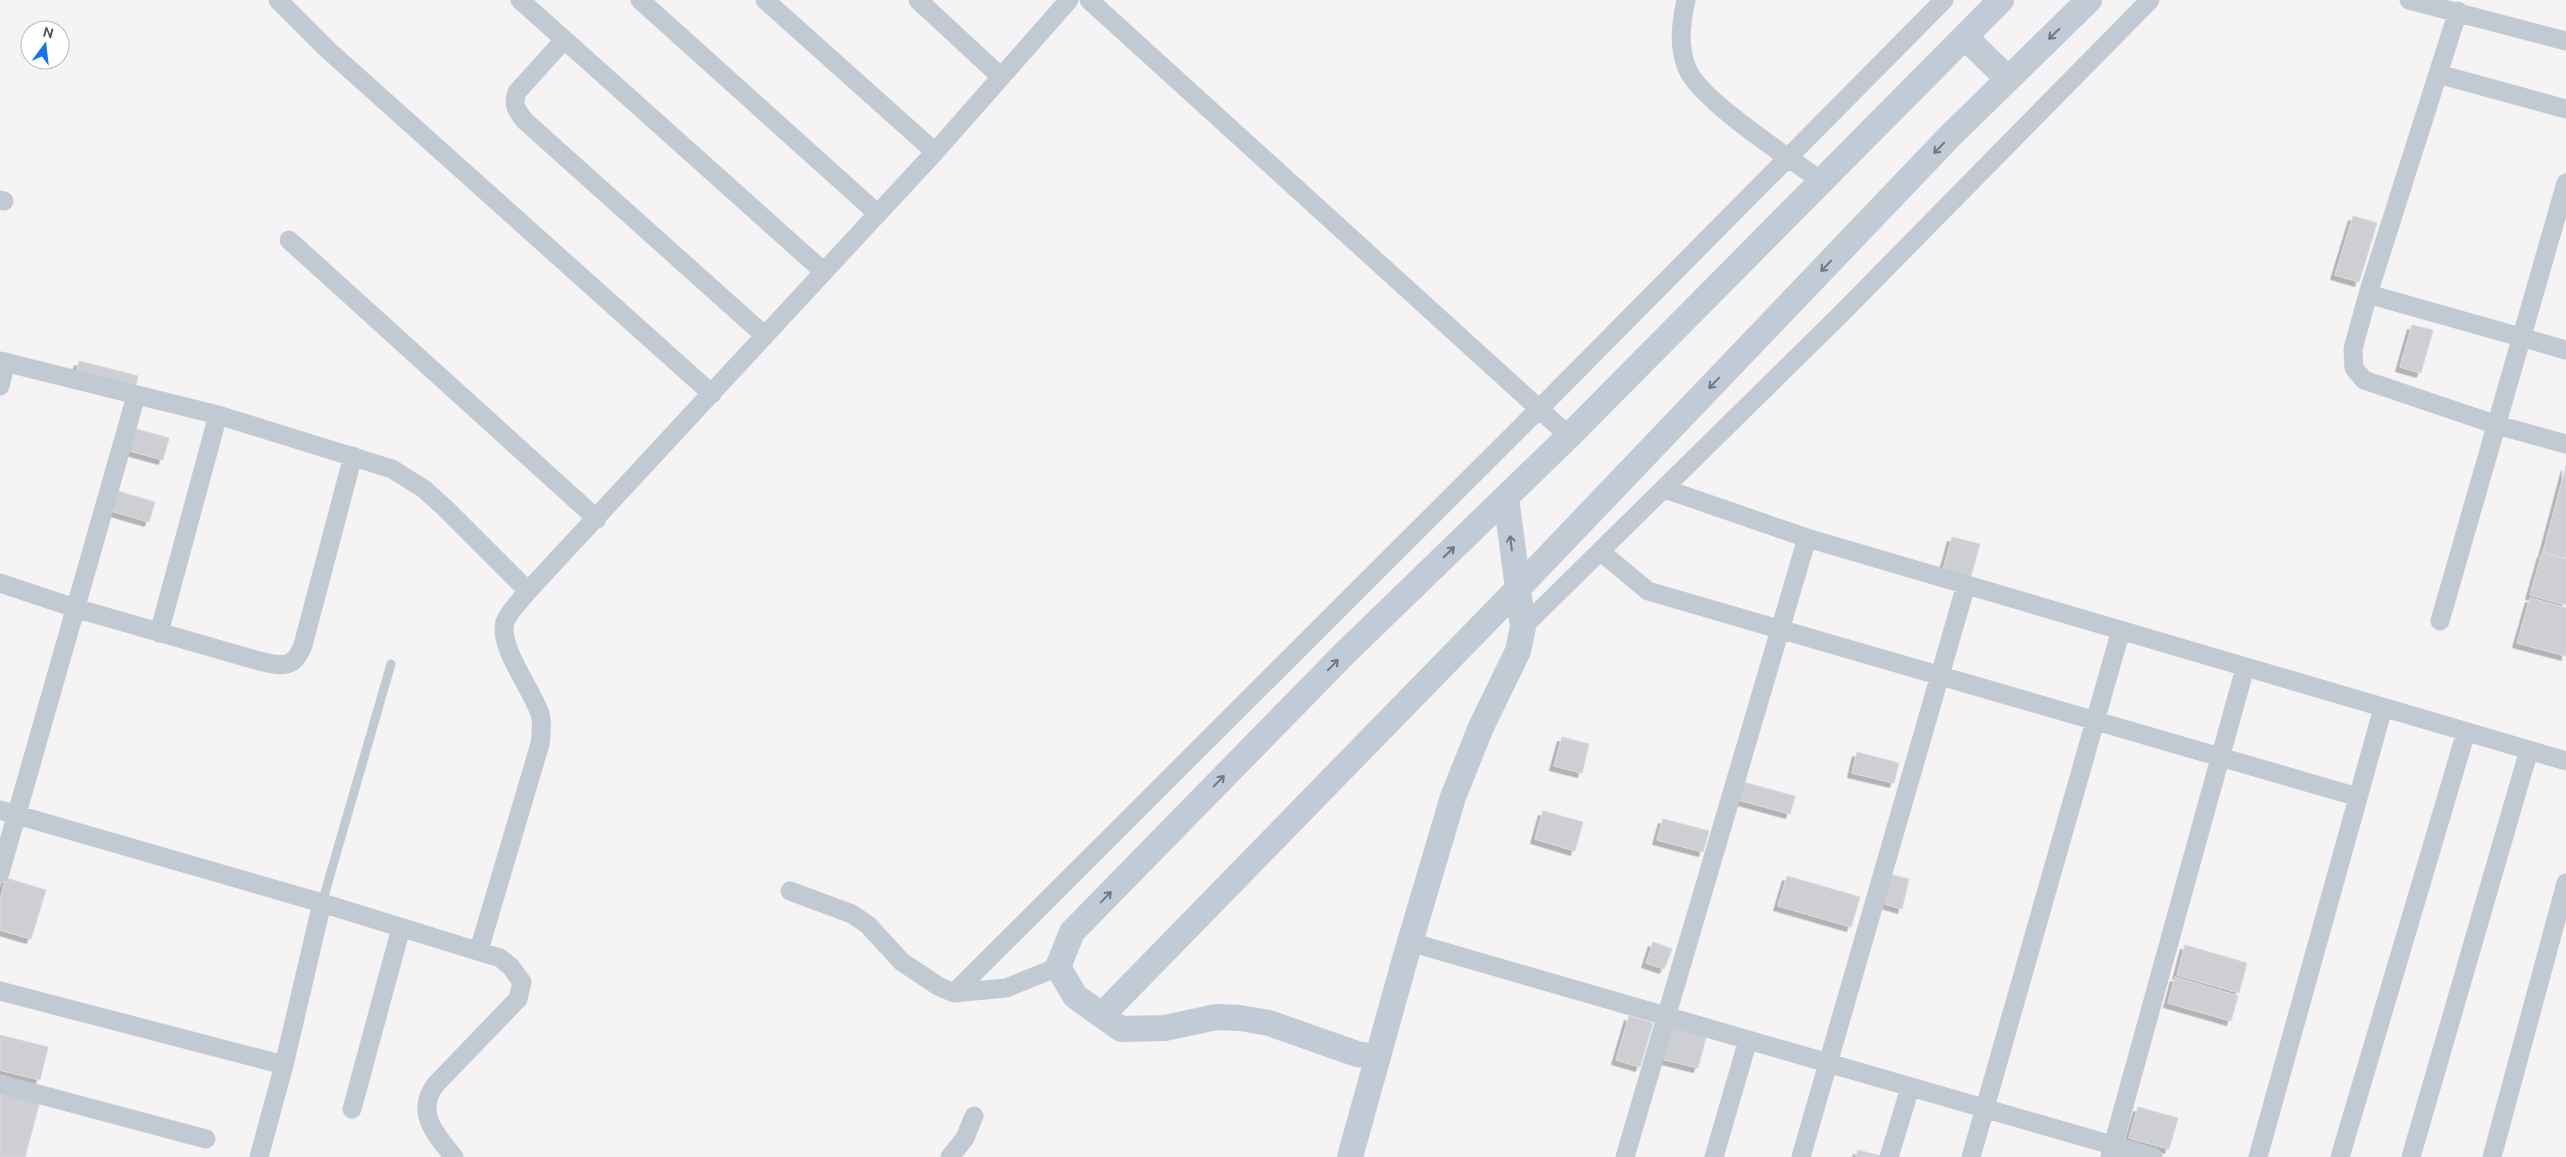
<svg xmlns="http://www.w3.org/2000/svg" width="2566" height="1157" font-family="Ubuntu,sans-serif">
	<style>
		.building { fill: #cdcfd5; stroke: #d7d9de; filter: url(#shadow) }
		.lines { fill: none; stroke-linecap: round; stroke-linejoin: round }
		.lane { stroke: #c1cad2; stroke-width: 9 }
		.street { stroke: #c1cad2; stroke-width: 19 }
		.secondary { stroke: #c1cbd6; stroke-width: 26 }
		.oneway { stroke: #6e7984 }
	</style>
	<defs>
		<filter id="shadow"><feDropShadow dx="-4.5" dy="4.5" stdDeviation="0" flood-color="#0004"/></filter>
	</defs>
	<rect width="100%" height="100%" fill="#f5f3f3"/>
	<!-- building -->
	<path class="building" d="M2353,216L2377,223L2359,282L2335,275Z
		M2412,325L2433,330L2421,373L2400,367Z
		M79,361L138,376L135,390L75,375Z
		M133,428L169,438L163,460L127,450Z
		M2566,466V558L2543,552Z
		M114,490L155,502L149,522L108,510Z
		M1952,537L1980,544L1970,580L1942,573Z
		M2542,553L2566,559V605L2530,595Z
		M2530,598L2566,608V656L2517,643Z
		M1562,737L1589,744L1582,773L1554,766Z
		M1857,752L1899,763L1894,783L1852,773Z
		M1739,781L1795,796L1790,814L1735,799Z
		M1543,811L1583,822L1575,851L1535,839Z
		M1663,819L1709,831L1703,852L1657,840Z
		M1889,874L1909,879L1902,909L1882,903Z
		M1787,876L1860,897L1851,927L1778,906Z
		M6,878L46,890L31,939L0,930V900Z
		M1653,942L1672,949L1664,969L1646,963Z
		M2185,945L2247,963L2239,993L2177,975Z
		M2175,977L2238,996L2231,1021L2168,1003Z
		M1629,1016L1653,1023L1640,1067L1616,1060Z
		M1670,1025L1707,1034L1698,1068L1662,1059Z
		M0,1035L48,1047L40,1080L0,1070Z
		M0,1090L40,1101L25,1157H0Z
		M2138,1107L2178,1118L2169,1149L2129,1138Z
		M1858,1150L1885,1157H1856Z"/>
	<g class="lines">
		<!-- lane -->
		<path class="lane" d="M322,903L391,664"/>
		<!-- street -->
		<path class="street" d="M278,0L328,50L712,394
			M520,0L824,272
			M640,0L878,214
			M765,0L935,152
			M918,0L1001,77
			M1089,0L1569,436
			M1686,0C1681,23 1678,46 1687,68C1699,100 1790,158 1821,181
			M2409,0L2566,41
			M2458,11L2368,294L2353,349L2354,368L2364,380L2497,425L2566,444
			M564,40L517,92C512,105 517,111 525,121L765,336
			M2438,74L2566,109
			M0,200L4,201
			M289,240L597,519
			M2368,294L2566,350
			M0,361L218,415L392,469L424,489L445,508L528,591
			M0,386L6,362
			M1665,489L1807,538L2566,761
			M1601,552L1648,591L2358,797
			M0,583L75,608L259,661C281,666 294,670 303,645L353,456
			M2440,621L2566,183
			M1523,627L1841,314L2150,0
			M159,633L218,415
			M0,810L322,903L500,958L511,967L522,982L518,999L436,1084C414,1112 436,1135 454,1157
			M0,873L136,396
			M790,891L852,914L868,925L902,962L938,986L954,993L1006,988L1058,967
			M1410,942L2153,1157
			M479,950L540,744C541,734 543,724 540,714C532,689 498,647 505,622C509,611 521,600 528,591L935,152L1069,0
			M0,991L284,1065
			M954,993L1539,409L1944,0
			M0,1084L206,1139
			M352,1109L401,928
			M2110,1156L2245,668
			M259,1157L284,1065L322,903
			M950,1157L965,1138L974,1116
			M1625,1157L1807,538
			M1714,1157L1748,1040
			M1801,1157L1966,585
			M1889,1157L1910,1088
			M1971,1157L2121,630
			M2258,1157L2383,708
			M2340,1157L2466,732
			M2411,1157L2529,750
			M2492,1157L2566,883"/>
		<!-- secondary -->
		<path class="secondary" d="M1965,37L2008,79
			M1102,1015L1503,604L1950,136L2089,0
			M1378,1057L1357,1054L1269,1023L1240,1018L1216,1017L1165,1028L1121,1029L1075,996L1058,967L1072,932L1345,653L1569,436L2001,0
			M1350,1157L1405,959L1453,797L1481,727L1518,651L1523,627L1506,497"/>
	</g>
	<!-- one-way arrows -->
	<defs><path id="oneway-shaft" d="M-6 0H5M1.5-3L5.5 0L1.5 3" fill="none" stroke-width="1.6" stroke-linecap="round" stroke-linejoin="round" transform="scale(1.25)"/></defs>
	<g class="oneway">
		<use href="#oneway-shaft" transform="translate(2054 34) rotate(136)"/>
		<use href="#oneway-shaft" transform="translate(1939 148) rotate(134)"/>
		<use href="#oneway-shaft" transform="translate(1826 266) rotate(134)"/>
		<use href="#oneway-shaft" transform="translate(1714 383) rotate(134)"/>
		<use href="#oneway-shaft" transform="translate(1511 543) rotate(-97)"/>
		<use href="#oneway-shaft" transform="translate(1449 552) rotate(-44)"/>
		<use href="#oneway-shaft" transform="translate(1333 665) rotate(-46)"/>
		<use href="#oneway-shaft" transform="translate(1219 781) rotate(-46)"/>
		<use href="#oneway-shaft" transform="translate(1106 897) rotate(-46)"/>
	</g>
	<!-- north arrow -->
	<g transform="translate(45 45) rotate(15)"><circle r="24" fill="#ffffff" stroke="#b7bbc0"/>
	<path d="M0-4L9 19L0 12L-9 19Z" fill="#1a73e8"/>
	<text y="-8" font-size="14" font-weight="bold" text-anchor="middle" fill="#4a5661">N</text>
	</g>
</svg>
